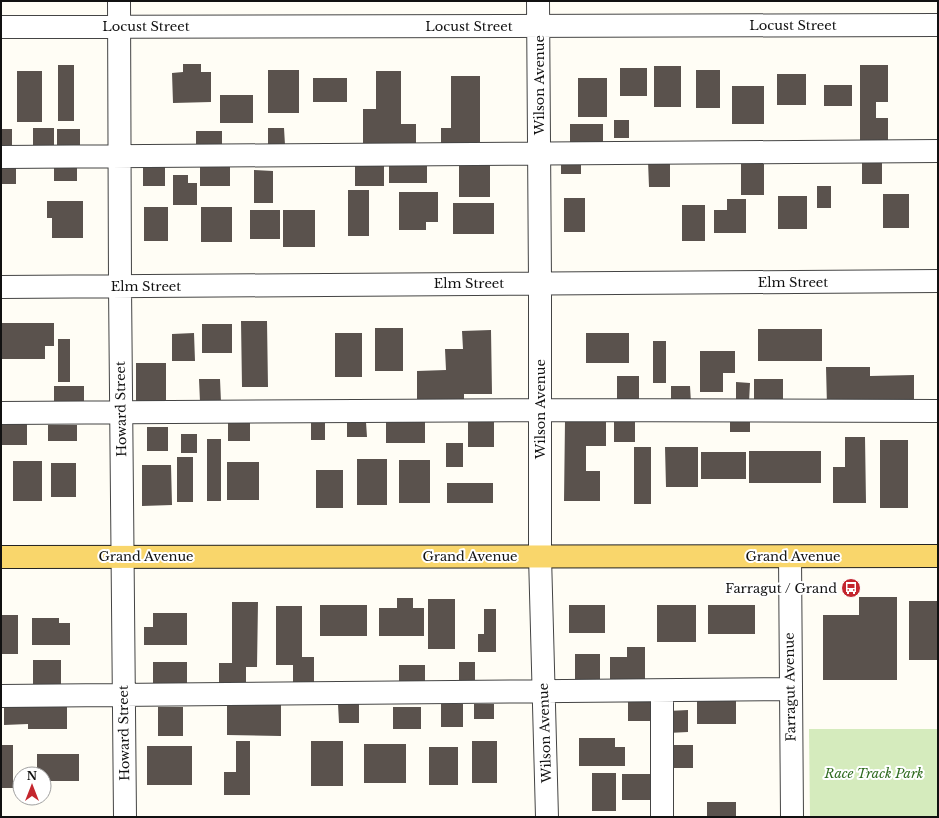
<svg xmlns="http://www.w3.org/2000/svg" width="939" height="818" font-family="'Libre Baskerville',serif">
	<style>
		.green { fill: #d5ebbd }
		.building { fill: #5a524d }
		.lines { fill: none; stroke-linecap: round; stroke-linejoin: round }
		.minor-casing { stroke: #444; stroke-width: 24 }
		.major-casing { stroke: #222; stroke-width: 24 }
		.minor { stroke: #fff; stroke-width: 22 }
		.major { stroke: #f9d66b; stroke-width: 22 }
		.labels { text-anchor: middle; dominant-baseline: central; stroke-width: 4; stroke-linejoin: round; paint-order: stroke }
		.street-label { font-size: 13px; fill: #111; stroke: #fff }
		.poi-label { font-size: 13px; fill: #111; stroke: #fff; text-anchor: end }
		.park-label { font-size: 13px; font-style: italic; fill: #2f6b1f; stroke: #fff }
	</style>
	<rect width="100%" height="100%" fill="#fffdf5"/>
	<!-- green -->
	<path class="green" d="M809,729H938V817H810Z"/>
	<!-- building -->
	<path class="building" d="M183,64H201V72H211V102L173,103L172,73L183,72Z
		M58,65H74V121H58Z
		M860,65H888V102H876V118H888V142H860Z
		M654,66H681V107H654Z
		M620,68H647V96H620Z
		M268,70H299V113H268Z
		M696,70H720V108H696Z
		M17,71H42V122H17Z
		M376,71H401V124H416V147L363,146V109H376Z
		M777,74H806V105H777Z
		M451,76H480V149H441V128H451Z
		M313,78H347V102H313Z
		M578,78H607V117H578Z
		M824,85H852V106H824Z
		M732,86H764V124H732Z
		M220,95H253V123H220Z
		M614,120H629V138H614Z
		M570,124H603V147H570Z
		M33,128H54V149H33Z
		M268,128H284L285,145H268Z
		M1,129H12V148H1Z
		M57,129H80V151H57Z
		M196,131H222V148H196Z
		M459,160H490V197H459Z
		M862,160H882V184H862Z
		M355,161H384V186H355Z
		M648,161H670V187H649Z
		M389,162H427V183H389Z
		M561,162H581V174H561Z
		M143,163H165V186H143Z
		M741,163H764V195H741Z
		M200,164H230V186H200Z
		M1,166H16V184H1Z
		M54,167H77V181H54Z
		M254,170L273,171V203H254Z
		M173,175H188V183H197V205H173Z
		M817,186H831V208H817Z
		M348,190H369V236H348Z
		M399,192H438V222H426V230H399Z
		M883,194H909V228H883Z
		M778,196H807V229H778Z
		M564,198H585V232H564Z
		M727,199H746V233H714V210H727Z
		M47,201H83V238H52V218H47Z
		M453,203H494V234H453Z
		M682,205H705V241H682Z
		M144,207H168V241H144Z
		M201,207H232V242H201Z
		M250,210H280V239H250Z
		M283,210H315V247H283Z
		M241,321H267L268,387H242Z
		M2,323H54V346H45V359H2Z
		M202,324H232V353H202Z
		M375,328H403V371H375Z
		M758,329H822V361H758Z
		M491,330L492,394H464V405L417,406V371L446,370L445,349H463L462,331Z
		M194,333L195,361H172V334Z
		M335,333H362V377H335Z
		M586,333H629V363H586Z
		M58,339H70V382H58Z
		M653,341H666V383H653Z
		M700,351H735V373H723V392H700Z
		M136,363H166V410H136Z
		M826,367H870V376L914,375V404L827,406Z
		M617,376H639V406H617Z
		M199,379H220L221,402H200Z
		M754,379H783V403H754Z
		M736,382L750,383L749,402H736Z
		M54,386H84V408H54Z
		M671,386H690L691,403L671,404Z
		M730,419H750V432H730Z
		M468,420H494V447H468Z
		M311,421H325V440H311Z
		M386,421H425V443H386Z
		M565,421L606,422V446H586V471H600V501H564Z
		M614,421H635V442H614Z
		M228,422H250V441H228Z
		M347,422H366L367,437H347Z
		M2,423H27V445H2Z
		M48,425H77V441H48Z
		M147,427H168V451H147Z
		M181,434H197V453H181Z
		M845,437H865L866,503H833V467H845Z
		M207,439H221V501H207Z
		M880,440H908V508H880Z
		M446,443H463V467H446Z
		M634,447H651V504H634Z
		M665,447H698V487H666Z
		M749,451H821V483H749Z
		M701,452H746V479H701Z
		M177,457H193V502H177Z
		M357,459H387V505H357Z
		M399,460H430V503H399Z
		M13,461H42V501H13Z
		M227,462H259V500H227Z
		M51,463H76V497H51Z
		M142,465H171L172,505L142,506Z
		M316,470H343V508H316Z
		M447,483H493V503H447Z
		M859,597H897V680H823V615H859Z
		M397,598H413V608H424V636H379V608H397Z
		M428,599H455V649H428Z
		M909,601H938V660H909Z
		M232,602H258L257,667H246V689H219V663H232Z
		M320,605H367V636H320Z
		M569,605H605V633H569Z
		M657,605H696V642H657Z
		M708,605H755V634H708Z
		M276,606H302V657H314V683H293V665H276Z
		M484,609H496V652H478V634H484Z
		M153,613H187V645H144V627H153Z
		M1,615H18V654H1Z
		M32,618H59V623H70V645H32Z
		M627,647H645V682H610V657H627Z
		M575,654H600V680H575Z
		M33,660H61V689H33Z
		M153,662H187V689H153Z
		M459,662H475V689H459Z
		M399,665H425V691H399Z
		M628,696H652V721H628Z
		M697,698H736V724H697Z
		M338,704H359V723H339Z
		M441,704H463V727H441Z
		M474,704H494V719H474Z
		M4,705H67V729H28V724L4,725Z
		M227,705H281V736L227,735Z
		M158,707H183V736H158Z
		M393,707H421V729H393Z
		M688,710V732L668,733V711Z
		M579,738H615V747H625V766H579Z
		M236,741H250V795H224V772H236Z
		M311,741H343V786H311Z
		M472,741H497V783H472Z
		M364,744H406V783H364Z
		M1,745H13V788H1Z
		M673,745H693V768H673Z
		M147,746H192V785H147Z
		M429,747H458V785H429Z
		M37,754H79V781H44V774H37Z
		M592,773H616V811H592Z
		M622,774H650V800H622Z
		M707,802H736V817H707Z"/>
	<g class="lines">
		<!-- minor casing -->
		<g class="minor-casing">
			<path id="minor" d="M119,1L120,286L125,817
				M538,1L540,283V556L547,817
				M1,27L938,25
				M1,157L938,151
				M1,287L938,281
				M1,413L540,410L938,411
				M790,557L792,817
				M1,696L790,689
				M662,817V691"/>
		</g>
		<!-- major casing -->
		<g class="major-casing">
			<path id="major" d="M1,557L938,556"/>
		</g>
		<!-- minor -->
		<use href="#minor" class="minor"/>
		<!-- major -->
		<use href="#major" class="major"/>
	</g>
	<!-- icons -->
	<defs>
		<g id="bus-disc" transform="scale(1)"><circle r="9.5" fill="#c4262e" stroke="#fff"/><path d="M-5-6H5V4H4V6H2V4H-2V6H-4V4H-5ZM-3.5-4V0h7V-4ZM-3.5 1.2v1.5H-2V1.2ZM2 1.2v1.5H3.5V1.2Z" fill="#fff"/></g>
	</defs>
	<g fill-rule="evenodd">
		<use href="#bus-disc" x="851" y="588"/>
	</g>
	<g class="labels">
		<!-- street labels -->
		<g class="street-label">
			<text x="793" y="25">Locust Street</text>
			<text x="146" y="26">Locust Street</text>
			<text x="469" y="26">Locust Street</text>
			<text transform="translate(539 85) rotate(-90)">Wilson Avenue</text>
			<text x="793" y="282">Elm Street</text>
			<text x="469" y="283">Elm Street</text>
			<text x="146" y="286">Elm Street</text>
			<text transform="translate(121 409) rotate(-91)">Howard Street</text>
			<text transform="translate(540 409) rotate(-90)">Wilson Avenue</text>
			<text x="146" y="556">Grand Avenue</text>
			<text x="470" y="556">Grand Avenue</text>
			<text x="793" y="556">Grand Avenue</text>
			<text transform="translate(790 687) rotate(-91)">Farragut Avenue</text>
			<text transform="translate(124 733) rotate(-91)">Howard Street</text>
			<text transform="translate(545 733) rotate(-92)">Wilson Avenue</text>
		</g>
		<!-- poi labels -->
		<g class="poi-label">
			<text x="837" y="588">Farragut / Grand</text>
		</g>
		<!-- park labels -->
		<g class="park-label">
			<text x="874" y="773">Race Track Park</text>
		</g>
	</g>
	<!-- border -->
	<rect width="939" height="818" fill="none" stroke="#111111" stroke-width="4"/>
	<!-- north arrow -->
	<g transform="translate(32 786)"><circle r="19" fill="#ffffff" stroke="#a0a0a0"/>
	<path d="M0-3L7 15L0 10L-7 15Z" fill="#c4262e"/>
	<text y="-6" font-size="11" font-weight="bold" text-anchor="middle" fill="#111111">N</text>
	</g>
</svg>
